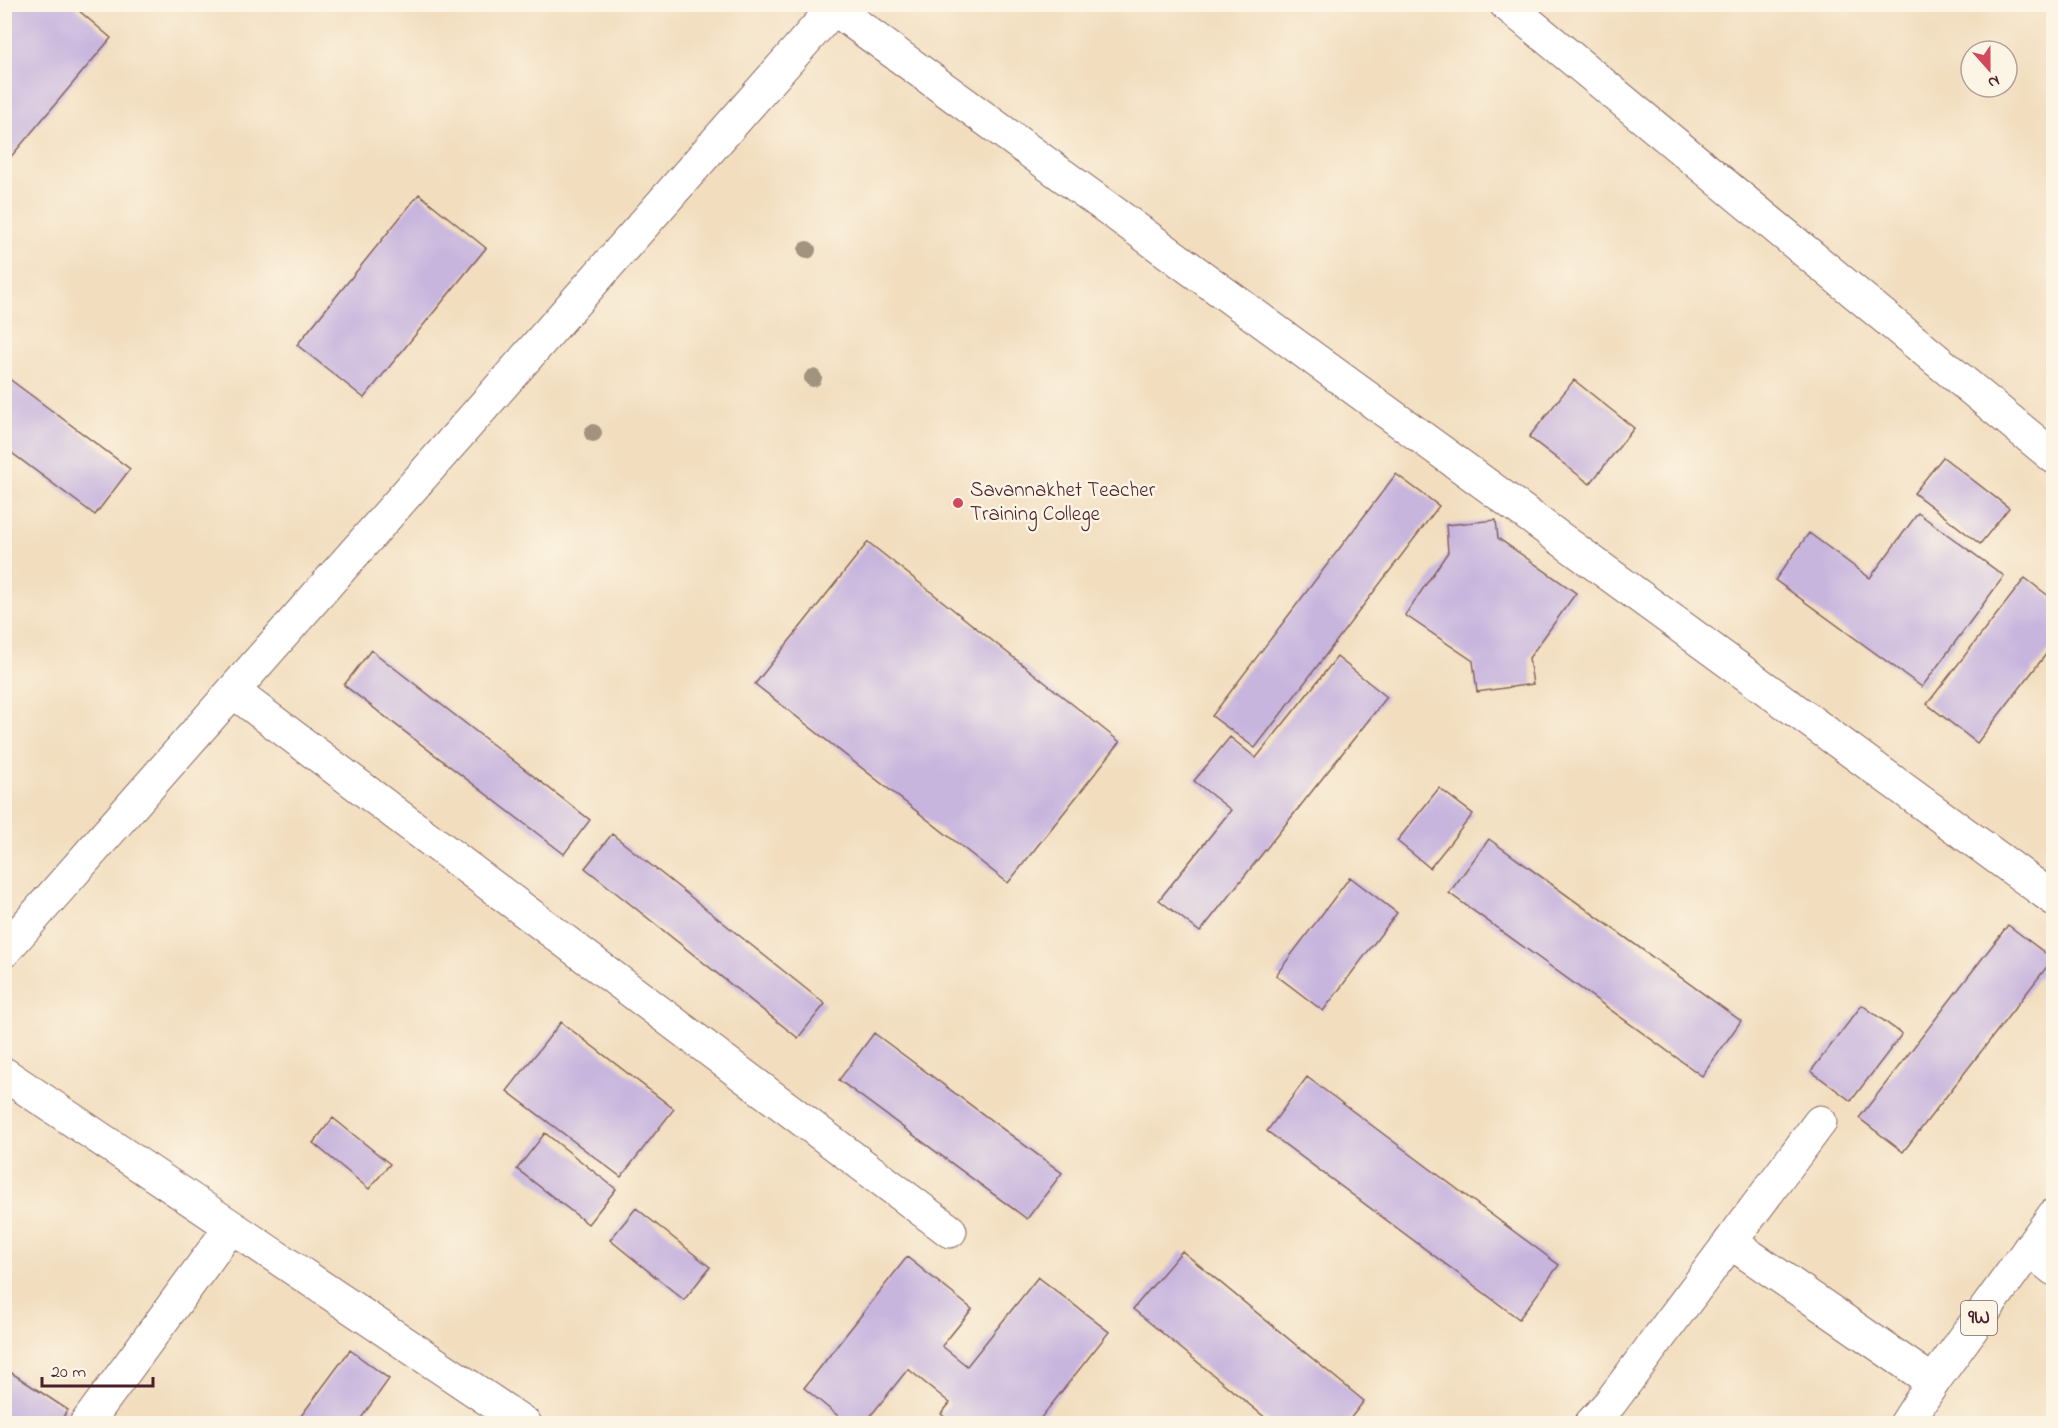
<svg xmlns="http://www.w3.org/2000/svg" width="2058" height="1428" font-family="'Indie Flower',sans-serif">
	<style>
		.building { fill: #c8b5de }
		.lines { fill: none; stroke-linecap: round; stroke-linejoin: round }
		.minor-casing { stroke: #85625f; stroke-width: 35 }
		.highway-casing { stroke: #85625f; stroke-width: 35 }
		.minor { stroke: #fff; stroke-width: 33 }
		.highway { stroke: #fff; stroke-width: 33 }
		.tree { fill: #a2937e }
		.poi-dot { fill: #d1495b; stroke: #fcf5e5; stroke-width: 2 }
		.labels { text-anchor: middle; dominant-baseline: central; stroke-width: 5; stroke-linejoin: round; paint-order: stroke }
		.shield { fill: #fcf5e5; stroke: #7f5f63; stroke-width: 1.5 }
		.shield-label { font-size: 20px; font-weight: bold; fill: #4a1f2b }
		.poi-label { font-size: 21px; fill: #4a1f2b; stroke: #fcf5e5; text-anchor: start }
	</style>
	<rect width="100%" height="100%" fill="#fcf5e5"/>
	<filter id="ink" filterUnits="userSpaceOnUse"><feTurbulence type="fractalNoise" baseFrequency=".0167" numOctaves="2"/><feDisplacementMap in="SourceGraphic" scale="12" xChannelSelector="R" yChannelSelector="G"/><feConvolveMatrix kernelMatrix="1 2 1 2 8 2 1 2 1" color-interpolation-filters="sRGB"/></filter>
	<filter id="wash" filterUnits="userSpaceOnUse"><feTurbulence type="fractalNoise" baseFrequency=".008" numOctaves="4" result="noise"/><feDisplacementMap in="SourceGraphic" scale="24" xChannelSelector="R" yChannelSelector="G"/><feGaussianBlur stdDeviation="1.35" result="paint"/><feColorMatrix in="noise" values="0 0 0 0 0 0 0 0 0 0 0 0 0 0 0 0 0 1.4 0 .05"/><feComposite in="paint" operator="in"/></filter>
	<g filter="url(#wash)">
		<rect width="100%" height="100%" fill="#f2debf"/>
		<g id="blocks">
			<!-- building -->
			<path class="building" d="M4,4H71L111,38L4,165Z
				M419,194L486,248L364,398L297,345Z
				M4,375L130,469L95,515L4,447Z
				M1574,380L1634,428L1590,484L1529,437Z
				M1943,457L2009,508L1980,544L1914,493Z
				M1396,474L1439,506L1255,748L1212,716Z
				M1918,513L2004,576L1922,687L1775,580L1809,533L1870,578Z
				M1496,520L1498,538L1576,593L1529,658L1533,684L1477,692L1473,661L1405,615L1448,552L1446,525Z
				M868,542L1120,742L1008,883L755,684Z
				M2025,578L2054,600V644L1977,743L1927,704Z
				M371,650L590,820L564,854L344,685Z
				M1337,657L1387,697L1200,932L1159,900L1231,810L1194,781L1230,737L1256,758Z
				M1439,788L1473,814L1430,868L1397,841Z
				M612,834L825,1004L798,1038L585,868Z
				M1489,839L1741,1021L1702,1076L1449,893Z
				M1350,877L1397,913L1323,1011L1276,975Z
				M2008,925L2053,959L1903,1152L1859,1118Z
				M1862,1005L1902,1034L1851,1101L1811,1071Z
				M561,1022L674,1109L621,1177L507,1091Z
				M874,1033L1062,1173L1027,1219L839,1080Z
				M1307,1077L1559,1265L1519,1319L1267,1131Z
				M333,1118L390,1164L369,1189L313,1143Z
				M545,1133L616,1189L588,1224L517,1169Z
				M636,1208L710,1267L684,1300L610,1240Z
				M1182,1251L1364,1401L1346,1424H1273L1133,1309Z
				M907,1257L972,1309L942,1346L967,1366L1038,1277L1109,1332L1036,1424H953L941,1414L950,1403L908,1369L864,1424H848L804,1388Z
				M350,1350L389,1379L357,1424H295Z
				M4,1368L68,1410L58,1424H4Z"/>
		</g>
	</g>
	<g filter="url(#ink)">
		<use href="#blocks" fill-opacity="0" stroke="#85625f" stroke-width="1.5"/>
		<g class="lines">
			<!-- minor casing -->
			<g class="minor-casing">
				<path id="minor" d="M828,4L2054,899
					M1506,4L2054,457
					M234,692L950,1231
					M4,951L834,8
					M4,1074L525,1424
					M1730,1242L1933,1382
					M2029,1249L2054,1269
					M86,1424L231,1227
					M1591,1424L1610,1403L1820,1122"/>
			</g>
			<!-- highway casing -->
			<g class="highway-casing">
				<path id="highway" d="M1906,1424L1933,1382L2054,1215"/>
			</g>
			<!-- minor -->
			<use href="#minor" class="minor"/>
			<!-- highway -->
			<use href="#highway" class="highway"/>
		</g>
		<!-- trees -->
		<g class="tree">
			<circle cx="807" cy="250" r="9"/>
			<circle cx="813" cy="378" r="9"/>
			<circle cx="593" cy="433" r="9"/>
		</g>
	</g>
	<!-- markers -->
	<circle class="poi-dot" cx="958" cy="503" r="6"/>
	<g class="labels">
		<!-- shield labels -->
		<rect class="shield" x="1961" y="1301" width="36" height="34" rx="4.5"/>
		<g class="shield-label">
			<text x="1979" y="1318">9W</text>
		</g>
		<!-- poi labels -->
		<g class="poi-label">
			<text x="970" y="491">Savannakhet Teacher<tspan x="970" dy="24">Training College</tspan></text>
		</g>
	</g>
	<!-- margin -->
	<rect width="2058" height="1428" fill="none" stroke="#fcf5e5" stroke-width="24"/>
	<!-- north arrow -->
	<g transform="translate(1989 69) rotate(159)"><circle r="28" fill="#fcf5e5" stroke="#b59f9b" stroke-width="1.5"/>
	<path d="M0-4.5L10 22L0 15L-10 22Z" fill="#d1495b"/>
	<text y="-9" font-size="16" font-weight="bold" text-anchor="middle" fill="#4a1f2b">N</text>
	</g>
	<!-- scale -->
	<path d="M42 1377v9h111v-9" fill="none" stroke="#4a1f2b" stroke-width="3"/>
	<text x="51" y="1377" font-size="18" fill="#4a1f2b" stroke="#fcf5e5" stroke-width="4.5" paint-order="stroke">20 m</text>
</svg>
